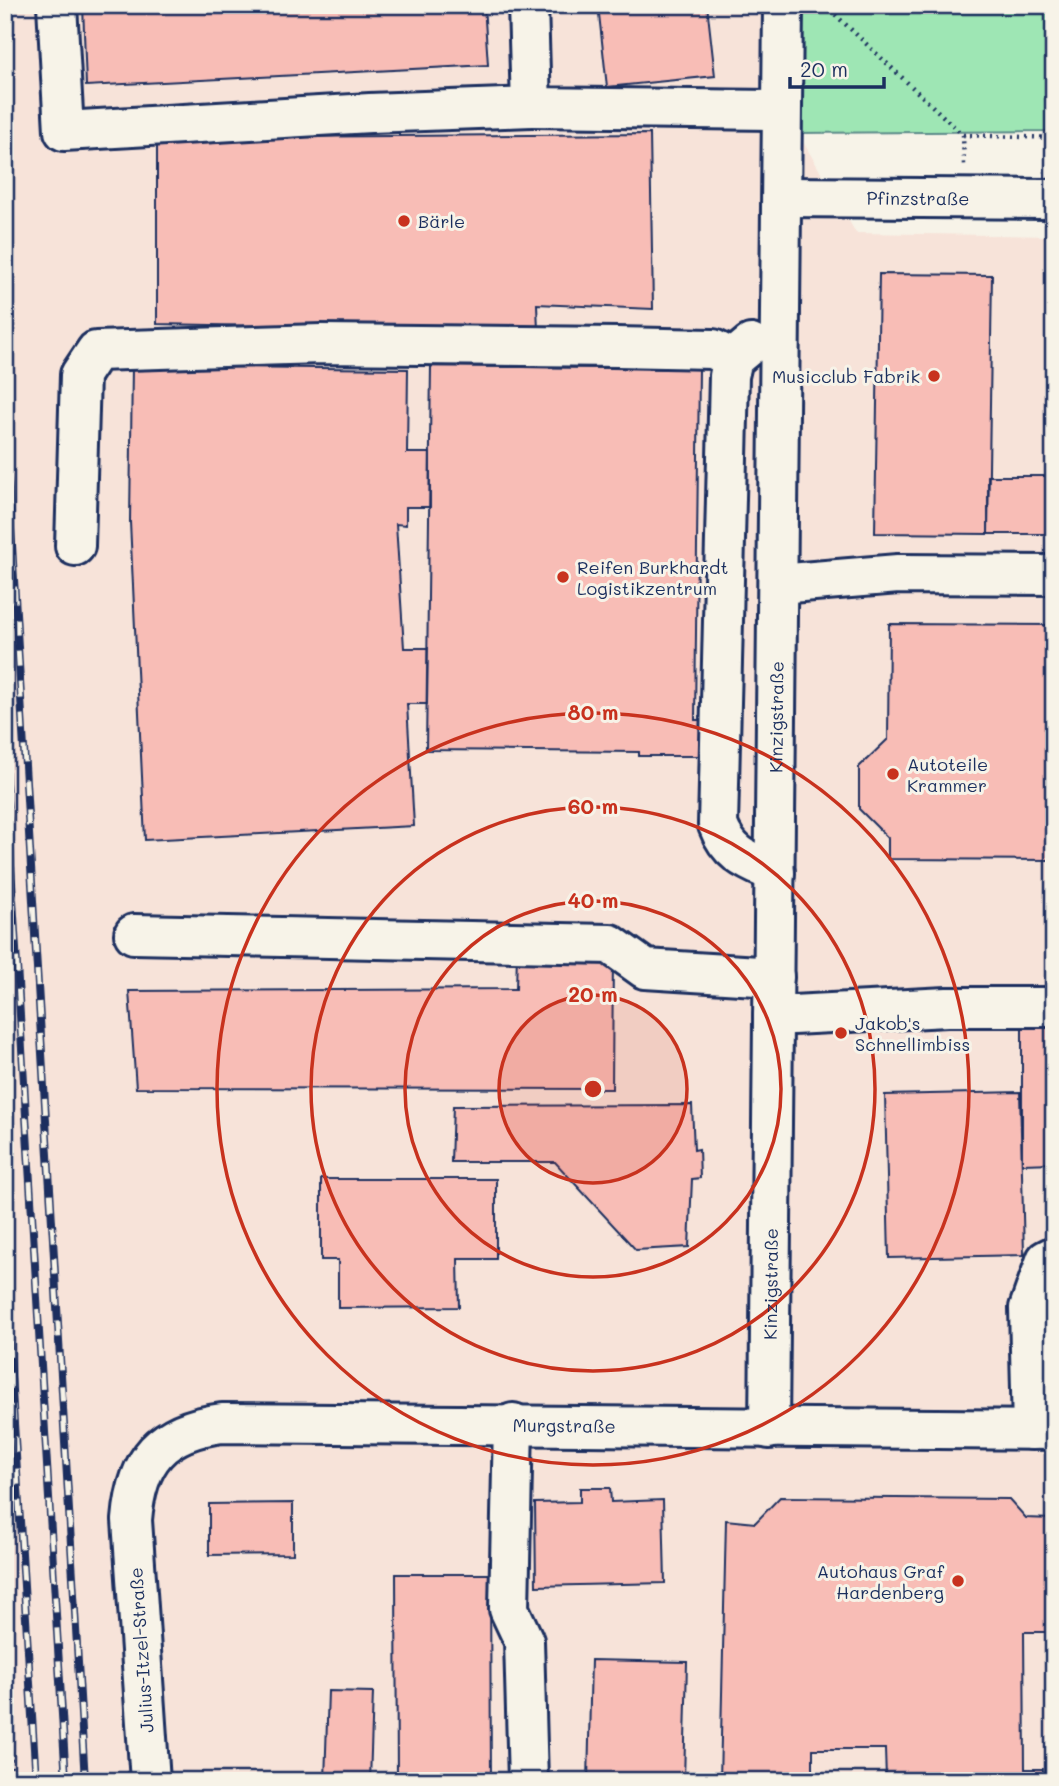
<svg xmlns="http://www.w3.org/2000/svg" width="1059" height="1786" font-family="Mali,sans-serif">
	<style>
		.built { fill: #f7e3d9 }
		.green { fill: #9ee6b4; stroke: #5c8a89; stroke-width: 2 }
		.building { fill: #f8bdb6; stroke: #1b2f5e; stroke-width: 2 }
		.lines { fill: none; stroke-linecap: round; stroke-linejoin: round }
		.minor-casing { stroke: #1b2f5e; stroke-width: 44 }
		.path { stroke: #1b2f5e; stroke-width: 4.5; stroke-dasharray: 2 5; stroke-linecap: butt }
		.minor { stroke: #f7f3e8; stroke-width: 38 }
		.rail-casing { stroke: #1b2f5e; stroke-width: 8 }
		.rail { stroke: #f7f3e8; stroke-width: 5; stroke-dasharray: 16; stroke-linecap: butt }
		.ring { fill: none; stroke: #c8321e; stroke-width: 3.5 }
		.poi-dot { fill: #c8321e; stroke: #f7f3e8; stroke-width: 2.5 }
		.labels { text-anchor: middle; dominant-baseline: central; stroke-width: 6; stroke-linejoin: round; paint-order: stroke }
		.street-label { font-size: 18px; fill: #1b2f5e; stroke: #f7f3e8 }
		.poi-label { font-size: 18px; fill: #1b2f5e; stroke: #f7f3e8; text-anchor: start }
		.centre { fill: #c8321e; stroke: #f7f3e8; stroke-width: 3.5 }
		.ring-label { font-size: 21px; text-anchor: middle; font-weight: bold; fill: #c8321e; stroke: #f7f3e8; stroke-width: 6; stroke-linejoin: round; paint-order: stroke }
	</style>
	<rect width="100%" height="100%" fill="#f7f3e8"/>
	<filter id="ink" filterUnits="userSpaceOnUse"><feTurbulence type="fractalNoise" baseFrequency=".0143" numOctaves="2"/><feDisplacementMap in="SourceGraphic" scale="14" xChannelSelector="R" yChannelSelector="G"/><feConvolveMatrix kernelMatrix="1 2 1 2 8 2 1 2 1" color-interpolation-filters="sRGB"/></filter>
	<g filter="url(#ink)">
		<!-- built -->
		<path class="built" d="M5,5H796L798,133L856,233L1054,236V1781H7L5,1648L11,1634L5,1543Z"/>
		<!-- green -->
		<path class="green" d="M796,5H1054V131L798,133Z"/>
		<!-- building -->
		<path class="building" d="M83,5H484L488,65L86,86Z
			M598,5H707L715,76L607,87Z
			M650,134L653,309L537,304L538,331L157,324V138Z
			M879,274L992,275L988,534L875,533Z
			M132,366L408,369L407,453H430V507H406V525L396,524L404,648H428L427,704H407L414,826L145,840L130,522Z
			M431,366L699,369L695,720H701V756H639V752L426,750Z
			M988,476H1054V534H988Z
			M889,624L1054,625V860L888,859V838L859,809V767L888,739Z
			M517,954H613L612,1089L136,1088L129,991L516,989Z
			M1022,1022H1054V1163L1022,1164Z
			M1020,1092L1024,1255L889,1258L885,1095Z
			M692,1105L694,1150L699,1149L700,1178L692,1179L689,1247L636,1250L555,1162H451L453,1106Z
			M321,1179H496V1259H458L459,1307L338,1308V1260H321Z
			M580,1488H610L611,1502L663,1500L665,1583L536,1586L535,1503L580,1502Z
			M780,1497L1009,1499L1026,1518L1052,1519L1049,1587H1054V1632H1024L1025,1769H1043V1781L886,1779L885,1749H813V1781H720L726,1520L755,1523Z
			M293,1503V1554L209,1555V1504Z
			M396,1574H490L491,1781H397Z
			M591,1660L687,1662L684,1781H588Z
			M328,1691L373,1692L370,1781H325Z"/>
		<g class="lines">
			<!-- minor casing -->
			<g class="minor-casing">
				<g id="minor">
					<path d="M57,5L64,131L370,113L531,107"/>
					<path d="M528,5L531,107L781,110"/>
					<path id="s1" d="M782,197L1054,199"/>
					<path d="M751,344L733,359L729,376L718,825C729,855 748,861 775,873"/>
					<path d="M75,546L80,375L96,351L321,344L617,347L713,349L733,359"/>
					<path d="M778,584L898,574L1054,575"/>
					<path d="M134,934L610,944L645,969L774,977"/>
					<path d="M773,1016L947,1007H1054"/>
					<path d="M513,1423L509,1609L524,1641L528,1781"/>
					<path id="s2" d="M769,1429L783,5"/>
					<path d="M1032,1430L1029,1308L1046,1260L1054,1256"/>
					<path id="s3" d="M150,1781L132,1520C137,1459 161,1431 222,1423C499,1423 776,1429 1054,1430"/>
				</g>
			</g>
			<!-- path -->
			<path class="path" d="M825,5L963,135L964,165
				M963,135L1054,138
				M5,1706H7L9,1723
				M10,1738L12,1781"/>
			<!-- minor -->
			<use href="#minor" class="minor"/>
			<!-- rail casing -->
			<g class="rail-casing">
				<path id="rail" d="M5,427L85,1781
					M5,766L66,1781
					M5,1277L36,1781"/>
			</g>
			<!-- rail -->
			<use href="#rail" class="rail"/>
		</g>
	</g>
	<!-- distance rings -->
	<circle cx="593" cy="1089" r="94" fill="#c8321e" fill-opacity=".12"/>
	<g class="ring">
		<circle cx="593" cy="1089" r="94"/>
		<circle cx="593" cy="1089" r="188"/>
		<circle cx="593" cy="1089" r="282"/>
		<circle cx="593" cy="1089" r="376"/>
	</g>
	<!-- markers -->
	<g class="poi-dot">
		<circle cx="404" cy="221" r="7"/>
		<circle cx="934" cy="376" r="7"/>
		<circle cx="563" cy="577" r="7"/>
		<circle cx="893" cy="774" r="7"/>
		<circle cx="841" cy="1033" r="7"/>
		<circle cx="958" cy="1581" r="7"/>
	</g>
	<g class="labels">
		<!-- street labels -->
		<g class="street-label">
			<text stroke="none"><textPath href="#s1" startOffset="136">Pfinzstraße</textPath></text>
			<text stroke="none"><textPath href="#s2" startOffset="712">Kinzigstraße</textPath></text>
			<text stroke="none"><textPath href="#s2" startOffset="145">Kinzigstraße</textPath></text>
			<text stroke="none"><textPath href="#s3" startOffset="751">Murgstraße</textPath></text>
			<text transform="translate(141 1650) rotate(-94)">Julius-Itzel-Straße</text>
		</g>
		<!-- poi labels -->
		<g class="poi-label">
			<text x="418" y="221">Bärle</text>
			<text x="920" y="376" text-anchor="end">Musicclub Fabrik</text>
			<text x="577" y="567">Reifen Burkhardt<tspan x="577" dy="21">Logistikzentrum</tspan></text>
			<text x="907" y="764">Autoteile<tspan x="907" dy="21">Krammer</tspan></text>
			<text x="855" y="1023">Jakob's<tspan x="855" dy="21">Schnellimbiss</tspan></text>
			<text x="944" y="1571" text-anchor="end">Autohaus Graf<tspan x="944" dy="21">Hardenberg</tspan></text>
		</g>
	</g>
	<circle cx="593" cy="1089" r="10" class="centre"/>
	<g class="ring-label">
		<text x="593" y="720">80 m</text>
		<text x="593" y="814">60 m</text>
		<text x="593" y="908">40 m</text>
		<text x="593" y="1002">20 m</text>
	</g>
	<!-- margin -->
	<rect width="1059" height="1786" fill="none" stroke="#f7f3e8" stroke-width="28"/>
	<rect x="14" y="14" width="1031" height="1758" fill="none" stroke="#1b2f5e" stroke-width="2.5" filter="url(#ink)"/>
	<!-- scale -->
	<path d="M790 77v10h94v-10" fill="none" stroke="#1b2f5e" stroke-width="3.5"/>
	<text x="800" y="77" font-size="21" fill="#1b2f5e" stroke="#f7f3e8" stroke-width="5" paint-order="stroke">20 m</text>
</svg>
